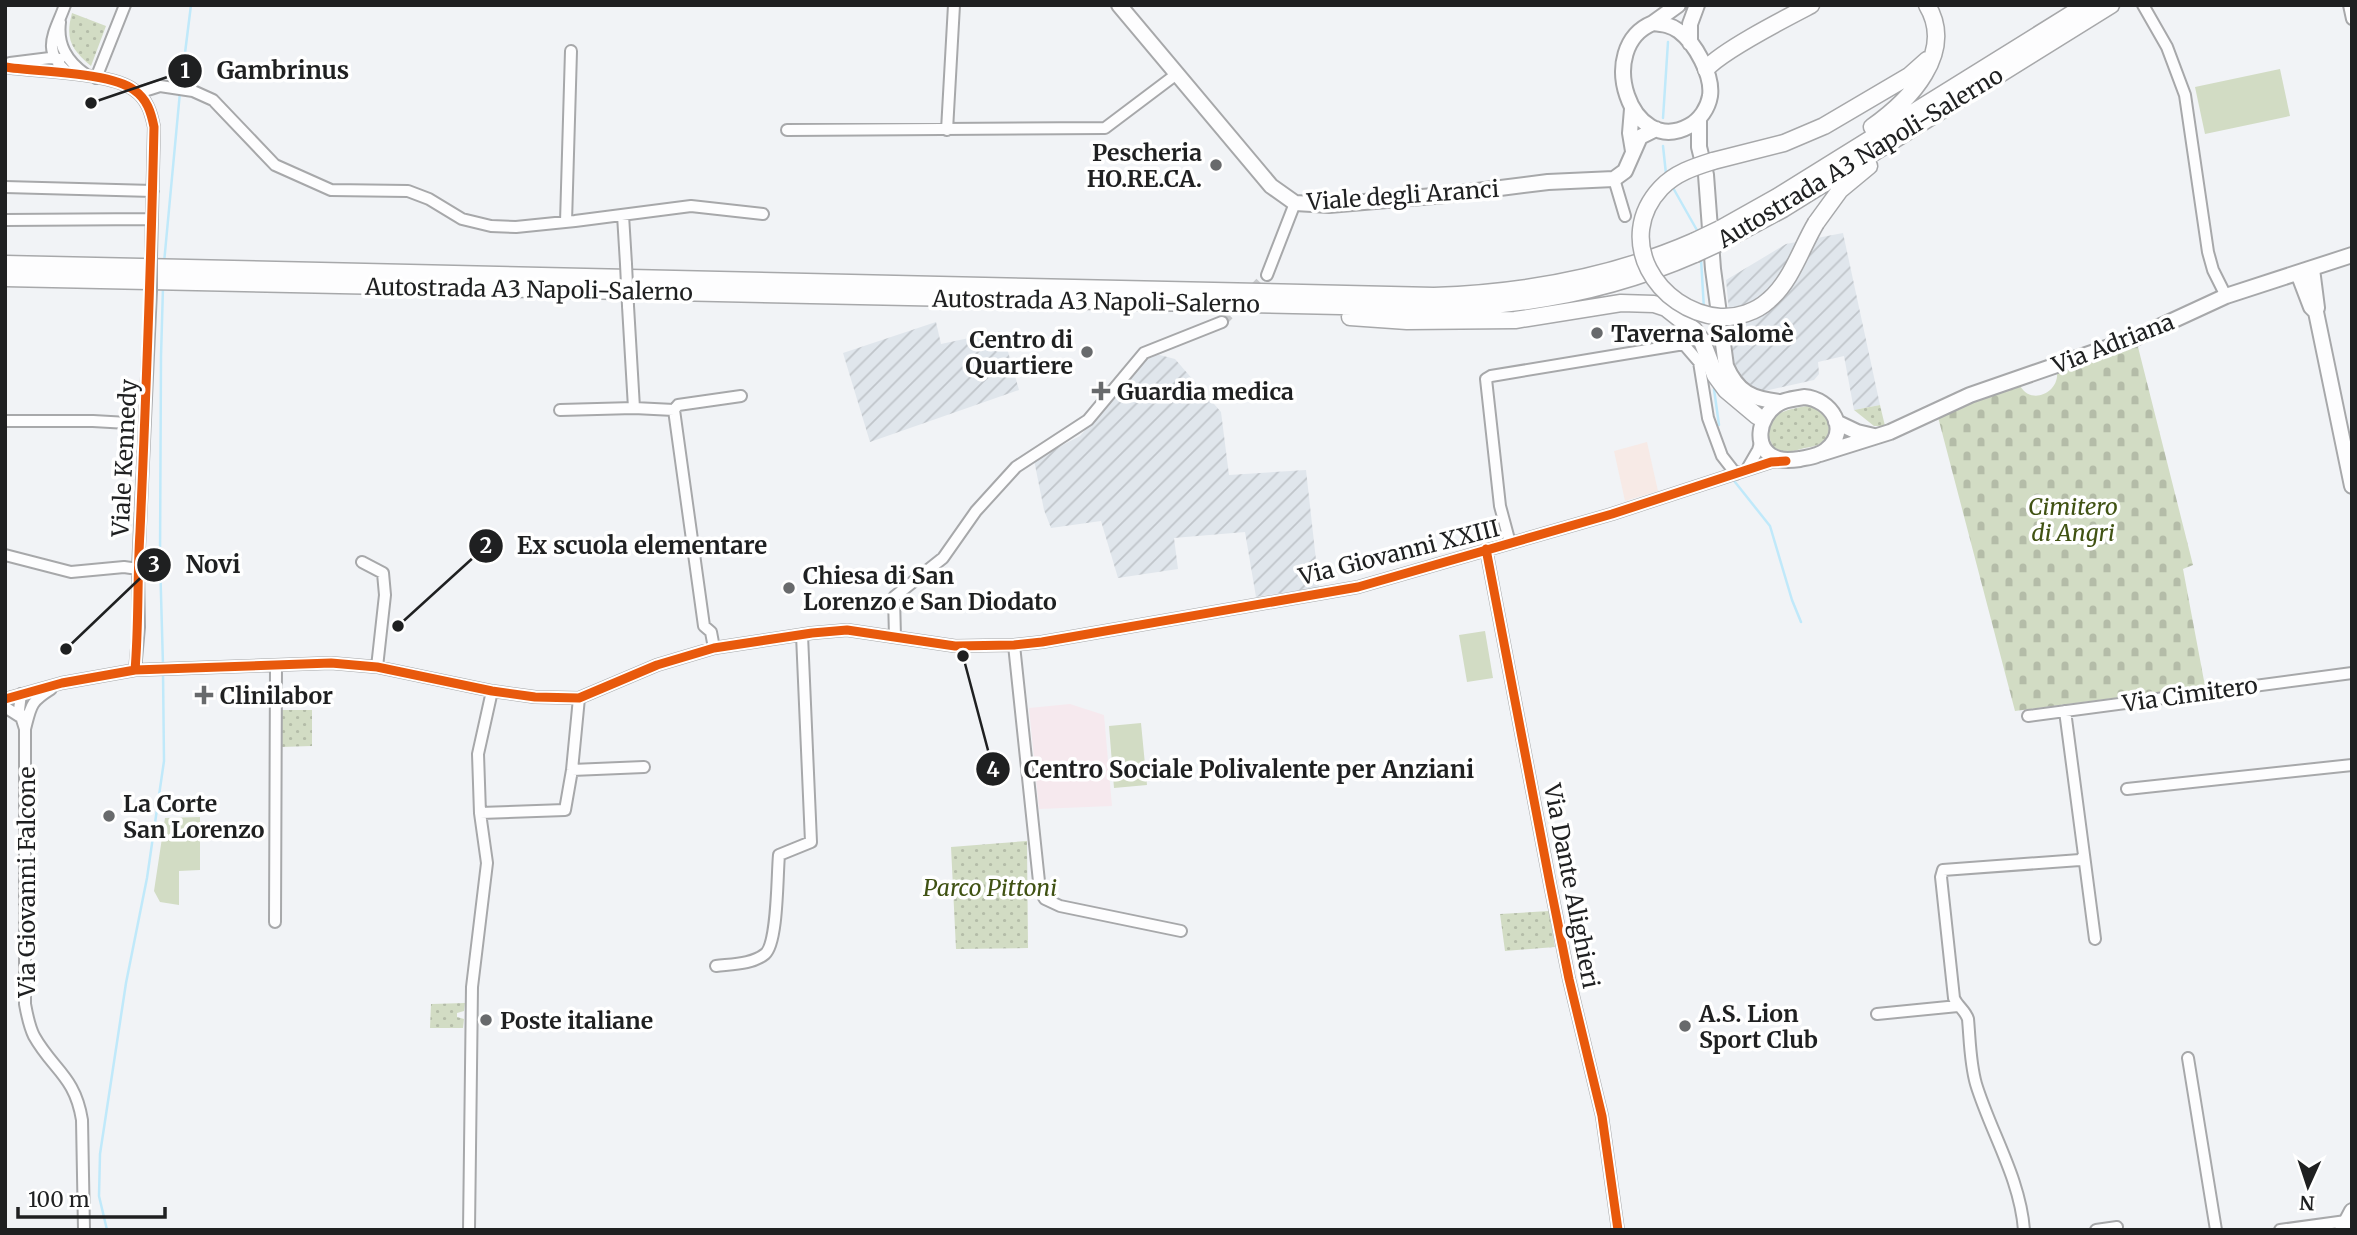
<svg xmlns="http://www.w3.org/2000/svg" width="2357" height="1235" font-family="Merriweather,serif">
	<style>
		.commercial { fill: #f7eae6 }
		.industrial { fill: url(#industrial-furrows) }
		.education { fill: #f6e9ee }
		.grass { fill: url(#grass-dots) }
		.cemetery { fill: url(#cemetery-stones) }
		.garden { fill: #d2dcc4 }
		.lines { fill: none; stroke-linecap: round; stroke-linejoin: round }
		.stream { stroke: #c0e9fa; stroke-width: 2.5 }
		.minor-tunnel { stroke: #c7c9cb; stroke-width: 10; stroke-dasharray: 10 5; stroke-linecap: butt }
		.minor-casing { stroke: #a7a8aa; stroke-width: 14 }
		.major-casing { stroke: #a7a8aa; stroke-width: 18 }
		.highway-casing { stroke: #a7a8aa; stroke-width: 19 }
		.minor { stroke: #fdfdfe; stroke-width: 10 }
		.major { stroke: #fdfdfe; stroke-width: 14 }
		.highway { stroke: #fdfdfe; stroke-width: 16 }
		.minor-bridge-casing { stroke: #a7a8aa; stroke-width: 14; stroke-linecap: butt }
		.highway-bridge-casing { stroke: #a7a8aa; stroke-width: 19; stroke-linecap: butt }
		.minor-bridge { stroke: #fdfdfe; stroke-width: 10 }
		.highway-bridge { stroke: #fdfdfe; stroke-width: 16 }
		.cycleway-casing { stroke: #fff; stroke-width: 13 }
		.cycleway { stroke: #e8590c; stroke-width: 9 }
		.poi-dot { fill: #686a6c; stroke: #fff; stroke-width: 2.5 }
		.labels { text-anchor: middle; dominant-baseline: central; stroke-width: 7; stroke-linejoin: round; paint-order: stroke }
		.poi-label { font-size: 23px; font-weight: bold; fill: #1f2021; stroke: #fff; text-anchor: start }
		.street-label { font-size: 23px; fill: #1f2021; stroke: #fff }
		.park-label { font-size: 23px; font-style: italic; fill: #405213; stroke: #fff }
		.leader { fill: none; stroke: #1f2021; stroke-width: 2.5 }
		.callout-dot { fill: #1f2021; stroke: #fff; stroke-width: 2.5 }
		.mark-label { font-size: 21px; text-anchor: middle; font-weight: bold; fill: #fff }
		.callout-label { font-size: 24px; text-anchor: middle; font-weight: bold; fill: #1f2021; stroke: #fff; stroke-width: 7; stroke-linejoin: round; paint-order: stroke }
	</style>
	<defs>
		<pattern id="industrial-furrows" width="10" height="10" patternUnits="userSpaceOnUse" patternTransform="scale(1.75)"><rect width="10" height="10" fill="#e0e6ec"/><path d="M-1 1l2-2M0 10L10 0M9 11l2-2" fill="none" stroke="#c0c5ca"/></pattern>
		<pattern id="grass-dots" width="8" height="8" patternUnits="userSpaceOnUse" patternTransform="scale(1.75)"><rect width="8" height="8" fill="#d2dcc4"/><path d="M2 2h.1M6 6h.1" fill="none" stroke="#b4bca8" stroke-width="1.8" stroke-linecap="round"/></pattern>
		<pattern id="cemetery-stones" width="16" height="16" patternUnits="userSpaceOnUse" patternTransform="scale(1.75)"><rect width="16" height="16" fill="#d2dcc4"/><path d="M2 7V4a2 2 0 0 1 4 0v3zM10 15v-3a2 2 0 0 1 4 0v3z" fill="#b4bca8"/></pattern>
	</defs>
	<rect width="100%" height="100%" fill="#f1f3f6"/>
	<!-- commercial -->
	<path class="commercial" d="M1647,442L1658,491L1625,501L1614,451Z"/>
	<!-- industrial -->
	<path class="industrial" d="M1843,233L1880,405L1854,410L1844,356L1818,362L1819,374L1814,380L1760,392L1743,378L1734,362L1726,280L1786,244Z
		M936,322L941,344L1002,331L1019,390L870,442L843,353Z
		M1152,353L1175,359L1221,412L1229,475L1306,470L1319,587L1256,597L1245,532L1174,538L1178,569L1118,578L1101,521L1051,528L1044,510L1034,460L1080,436Z"/>
	<!-- education -->
	<path class="education" d="M1070,704L1104,715L1112,806L1039,809L1029,708Z"/>
	<!-- grass -->
	<path class="grass" d="M72,13L106,26L91,66C71,49 65,39 72,13Z
		M1880,405L1885,426H1874L1854,410Z
		M1806,406C1824,406 1838,428 1822,442C1816,447 1808,447 1801,449C1790,452 1783,453 1773,447L1767,432C1771,411 1788,410 1806,406Z
		M281,710H312V746L281,747Z
		M1027,841L1028,948L956,949L951,847Z
		M1549,911L1555,947L1505,951L1500,914Z
		M465,1003L464,1011L457,1013V1017L464,1019L463,1028H430L431,1004Z"/>
	<!-- cemetery -->
	<path class="cemetery" d="M2137,343L2193,565L2183,569L2205,686L2015,711L1938,417L1970,401L2019,383C2027,406 2060,395 2057,371Z"/>
	<!-- garden -->
	<path class="garden" d="M2280,69L2290,116L2205,134L2195,87Z
		M1485,631L1493,678L1467,682L1459,635Z
		M1141,723L1147,785L1114,788L1109,726Z
		M200,817V870L179,871V905L160,902L154,891L165,818Z"/>
	<g class="lines">
		<!-- stream -->
		<path class="stream" d="M181,85L191,5
			M1663,118L1668,42
			M1663,146L1666,174
			M1672,186L1698,232
			M1701,259L1704,309
			M164,263L180,92
			M1714,389L1719,425
			M1735,482L1770,526L1792,600L1801,622
			M163,665L160,560L161,356L163,287
			M107,1230L99,1196L100,1154L126,983L147,878L164,761L163,672"/>
		<!-- minor-tunnel -->
		<path class="minor-tunnel" d="M1222,322L1267,275"/>
		<!-- minor casing -->
		<g class="minor-casing">
			<path id="minor" d="M65,5C55,33 40,50 68,73
				M2143,5L2167,47L2185,95L2208,252L2213,270L2226,296
				M2349,5L2352,19
				M60,22C57,45 67,61 85,74
				M10,63L50,58L60,59
				M5,67C36,72 111,72 134,90C147,99 151,112 154,127L151,257
				M96,78L125,5
				M138,93L160,86L193,91L213,100L275,165L331,190L408,191L429,199L462,219L491,226L516,227L575,221L691,206L763,214
				M787,130L1105,128L1178,73
				M947,130L954,5
				M1614,179L1625,216
				M5,187L153,191
				M623,215L626,264
				M5,220L152,219
				M566,222L571,51
				M1267,275L1295,203
				M628,306L634,408
				M1674,333L1699,362L1708,418L1722,456L1736,474
				M560,410L634,408L674,410L704,626L711,632L714,648
				M674,410L678,405L741,396
				M5,421H93L128,423
				M1747,469L1758,450L1761,440
				M1510,543L1500,506L1486,379L1491,376L1684,344
				M1486,549L1550,884L1569,979L1602,1116L1618,1230
				M5,555L71,572L124,567L138,569
				M362,562L383,573L385,595L377,667
				M895,637L894,597L943,558L976,511L1016,467L1088,420L1144,353L1222,322
				M1014,645L1040,891L1045,899L1060,906L1181,931
				M135,670L139,627L138,569L151,291
				M51,689C30,702 31,706 25,729V1004C27,1015 29,1026 34,1036C53,1070 75,1076 82,1120L84,1230
				M21,694L19,710L25,729
				M5,699L62,683L135,670L331,663L377,667L492,691L535,697L579,698L657,665L714,648L812,633L847,630L955,646L1014,645L1042,642L1358,587L1612,514L1771,462L1783,461
				M5,707L19,716
				M2028,716L2352,673
				M572,770L644,767
				M2127,789L2352,765
				M480,813L565,810L572,770L579,698
				M2084,855L2095,939
				M275,922L276,665
				M716,966C732,964 753,964 765,954C778,943 777,875 779,855L811,842L802,635
				M1877,1014L1958,1006
				M2188,1058L2216,1230
				M469,1230L472,987L487,863L480,813L478,754L492,691
				M2024,1230C2020,1178 1991,1133 1976,1084C1970,1063 1970,1041 1968,1019C1965,1010 1958,1007 1954,998L1941,877L1943,870L2080,860L2084,855L2065,711
				M2096,1230L2117,1227
				M2280,1230L2346,1221"/>
		</g>
		<!-- major casing -->
		<g class="major-casing">
			<path id="major" d="M1119,5L1271,186L1295,203L1329,205L1445,195L1548,182L1614,179L1625,171L1640,137L1656,129
				M1653,23C1663,24 1671,25 1679,31C1695,43 1713,75 1710,96C1708,108 1700,120 1689,126C1631,158 1594,47 1653,23Z
				M1653,23L1678,5
				M1690,43V24L1697,5
				M1632,109L1630,133L1633,151
				M1699,119V147L1706,175L1713,269L1726,366C1738,393 1752,399 1780,402
				M2312,269L2317,308
				M2298,273L2311,307L2316,312L2352,486
				M1804,397C1831,399 1851,430 1826,450C1819,456 1809,457 1800,459C1793,460 1786,461 1779,459C1751,451 1758,416 1778,404C1785,399 1795,399 1804,397Z
				M1836,422L1857,432L1874,436
				M1820,454L1890,432L1970,395L2135,338L2226,296L2352,255
				M2342,1230L2352,1211"/>
		</g>
		<!-- highway casing -->
		<g class="highway-casing">
			<path id="highway" d="M1706,69C1723,50 1786,18 1811,5
				M1872,127C1909,101 1956,53 1927,5
				M1713,161L1784,143L1824,126L1909,76L1927,60
				M1816,223L1840,190L1869,166
				M1720,229L1777,197L2086,5
				M1721,242L1783,209L2111,5
				M5,264L1434,296C1523,293 1613,277 1695,241
				M5,278L1434,308C1524,307 1613,290 1695,254
				M1350,317L1407,321L1515,320L1621,303L1654,304L1666,308L1694,330L1702,341L1715,375L1726,390L1757,416"/>
		</g>
		<!-- minor -->
		<use href="#minor" class="minor"/>
		<!-- major -->
		<use href="#major" class="major"/>
		<!-- highway -->
		<use href="#highway" class="highway"/>
		<!-- minor-bridge casing -->
		<g class="minor-bridge-casing">
			<path id="minor-bridge" d="M626,264L628,306
				M151,291V257"/>
		</g>
		<!-- highway-bridge casing -->
		<g class="highway-bridge-casing">
			<path id="highway-bridge" d="M1713,161C1694,167 1675,173 1661,188C1613,239 1657,311 1720,317C1737,318 1756,312 1769,300C1792,280 1801,248 1816,223
				M1695,241L1720,229
				M1695,254L1721,242"/>
		</g>
		<!-- minor-bridge -->
		<use href="#minor-bridge" class="minor-bridge"/>
		<!-- highway-bridge -->
		<use href="#highway-bridge" class="highway-bridge"/>
		<!-- cycleway casing -->
		<g class="cycleway-casing">
			<path id="cycleway" d="M5,67C36,72 111,72 134,90C147,99 151,112 154,127C151,262 146,397 140,532C137,578 139,624 135,670
				M1486,549L1550,884L1569,979L1602,1116L1618,1230
				M5,699L62,683L135,670L331,663L377,667L492,691L535,697L579,698L657,665L714,648L812,633L847,630L955,646L1014,645L1042,642L1358,587L1612,514L1771,462L1786,461"/>
		</g>
		<!-- cycleway -->
		<use href="#cycleway" class="cycleway"/>
	</g>
	<!-- markers -->
	<g class="poi-dot">
		<circle cx="1216" cy="165" r="7"/>
		<circle cx="1597" cy="333" r="7"/>
		<circle cx="1087" cy="352" r="7"/>
		<path d="M1097.5 380.5h7v7h7v7h-7v7h-7v-7h-7v-7h7z"/>
		<circle cx="789" cy="588" r="7"/>
		<path d="M200.5 684.5h7v7h7v7h-7v7h-7v-7h-7v-7h7z"/>
		<circle cx="109" cy="816" r="7"/>
		<circle cx="486" cy="1020" r="7"/>
		<circle cx="1685" cy="1026" r="7"/>
	</g>
	<g class="labels">
		<!-- poi labels -->
		<g class="poi-label">
			<text x="1202" y="152" text-anchor="end">Pescheria<tspan x="1202" dy="26">HO.RE.CA.</tspan></text>
			<text x="1611" y="333">Taverna Salomè</text>
			<text x="1073" y="339" text-anchor="end">Centro di<tspan x="1073" dy="26">Quartiere</tspan></text>
			<text x="1117" y="391">Guardia medica</text>
			<text x="803" y="575">Chiesa di San<tspan x="803" dy="26">Lorenzo e San Diodato</tspan></text>
			<text x="220" y="695">Clinilabor</text>
			<text x="123" y="803">La Corte<tspan x="123" dy="26">San Lorenzo</tspan></text>
			<text x="1699" y="1013">A.S. Lion<tspan x="1699" dy="26">Sport Club</tspan></text>
			<text x="500" y="1020">Poste italiane</text>
		</g>
		<!-- street labels -->
		<g class="street-label">
			<text transform="translate(1860 157) rotate(-31)">Autostrada A3 Napoli-Salerno</text>
			<text transform="translate(1403 195) rotate(-4)">Viale degli Aranci</text>
			<text transform="translate(529 289) rotate(1)">Autostrada A3 Napoli-Salerno</text>
			<text transform="translate(1096 301) rotate(1)">Autostrada A3 Napoli-Salerno</text>
			<text transform="translate(2113 343) rotate(-21)">Via Adriana</text>
			<text transform="translate(124 458) rotate(-87)">Viale Kennedy</text>
			<text transform="translate(1399 552) rotate(-14)">Via Giovanni XXIII</text>
			<text transform="translate(2190 694) rotate(-8)">Via Cimitero</text>
			<text transform="translate(26 882) rotate(-90)">Via Giovanni Falcone</text>
			<text transform="translate(1572 886) rotate(79)">Via Dante Alighieri</text>
		</g>
		<!-- park labels -->
		<g class="park-label">
			<text x="2073" y="506">Cimitero<tspan x="2073" dy="26">di Angri</tspan></text>
			<text x="990" y="887">Parco Pittoni</text>
		</g>
	</g>
	<!-- callouts -->
	<path class="leader" d="M91 103L185 71M398 626L486 546M66 649L154 565M963 656L993 769"/>
	<g class="callout-dot">
		<circle cx="91" cy="103" r="7"/>
		<circle cx="398" cy="626" r="7"/>
		<circle cx="66" cy="649" r="7"/>
		<circle cx="963" cy="656" r="7"/>
		<circle cx="185" cy="71" r="18"/>
		<circle cx="486" cy="546" r="18"/>
		<circle cx="154" cy="565" r="18"/>
		<circle cx="993" cy="769" r="18"/>
	</g>
	<g class="mark-label">
		<text x="185" y="78">1</text>
		<text x="486" y="553">2</text>
		<text x="154" y="572">3</text>
		<text x="993" y="777">4</text>
	</g>
	<g class="callout-label">
		<text x="283" y="79">Gambrinus</text>
		<text x="642" y="554">Ex scuola elementare</text>
		<text x="213" y="573">Novi</text>
		<text x="1249" y="778">Centro Sociale Polivalente per Anziani</text>
	</g>
	<!-- border -->
	<rect width="2357" height="1235" fill="none" stroke="#1f2021" stroke-width="14"/>
	<!-- north arrow -->
	<g transform="translate(2308 1186) rotate(183)" stroke="#ffffff" stroke-width="5" paint-order="stroke">
	<path d="M0-5L12 26L0 18L-12 26Z" fill="#1f2021"/>
	<text y="-10" font-size="19" font-weight="bold" text-anchor="middle" fill="#1f2021">N</text>
	</g>
	<!-- scale -->
	<path d="M18 1207v10h147v-10" fill="none" stroke="#1f2021" stroke-width="3.5"/>
	<text x="28" y="1207" font-size="21" fill="#1f2021" stroke="#ffffff" stroke-width="5" paint-order="stroke">100 m</text>
</svg>
